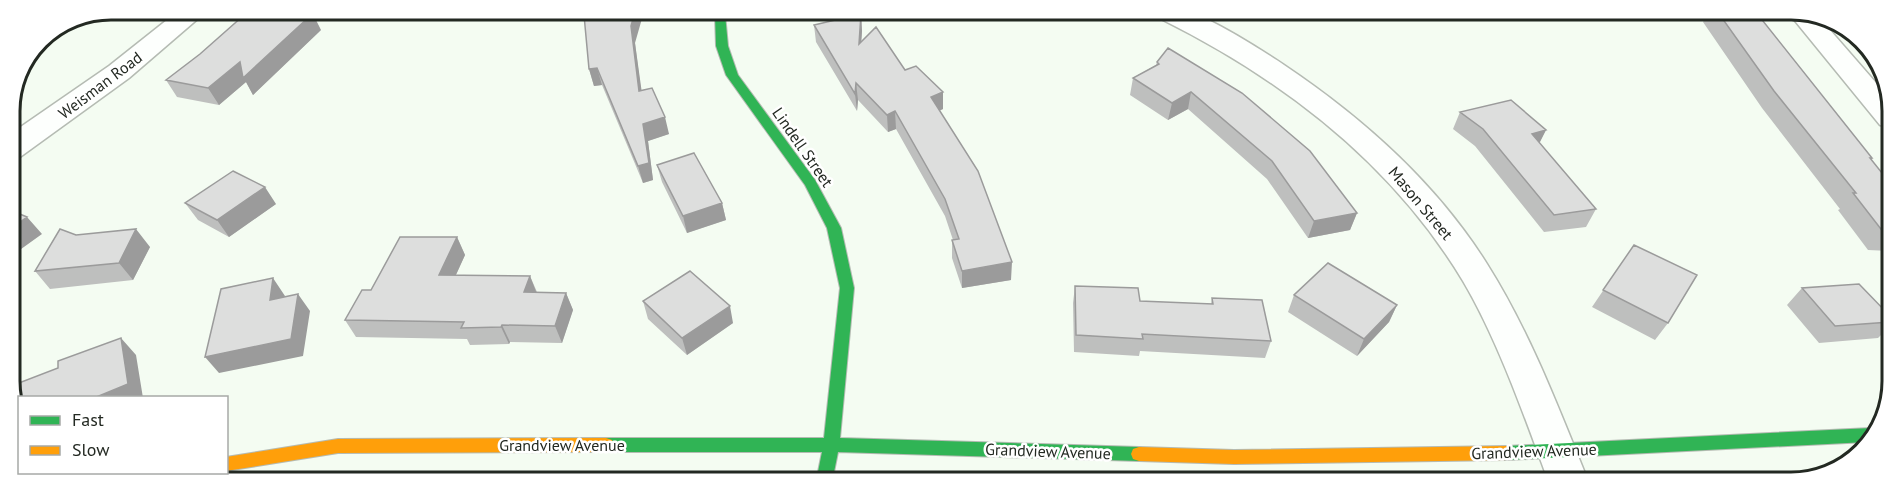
<svg xmlns="http://www.w3.org/2000/svg" width="1901" height="492" font-family="'PT Sans',sans-serif">
	<style>
		.lines { fill: none; stroke-linecap: round; stroke-linejoin: round }
		.street-casing { stroke: #b5bbb3; stroke-width: 3 }
		.fast-casing { stroke: #b5bbb3; stroke-width: 2 }
		.slow-casing { stroke: #b5bbb3; stroke-width: 2 }
		.street { fill: #fdfffd; fill-rule: evenodd }
		.fast { fill: #30b455; fill-rule: evenodd }
		.slow { fill: #ff9f0a; fill-rule: evenodd }
		.wall { fill: #bebfbe }
		.shaded-wall { fill: #9b9b9b }
		.building { fill: #dddedd; stroke: #9b9b9b; stroke-width: 1.5 }
		.labels { text-anchor: middle; dominant-baseline: central; stroke-width: 5; stroke-linejoin: round; paint-order: stroke }
		.street-label { font-size: 16px; fill: #232922; stroke: #fff }
		.rim { fill: none; stroke: #232922; stroke-width: 3 }
	</style>
	<rect width="100%" height="100%" fill="#f4fcf2"/>
	<g class="lines">
		<!-- street casing -->
		<g class="street-casing">
			<path id="street" d="M1787,11H1811L1816,14L1890,99V127L1880,125Z
				M1157,13C1167,13 1179,12 1189,13C1209,16 1266,53 1284,65C1363,118 1437,184 1487,264C1530,332 1559,409 1589,483H1549C1525,418 1498,340 1463,281C1392,163 1282,79 1161,19Z
				M172,16H201L129,78L20,157L10,160L9,135L109,66Z
				M154,472H210L206,481H150Z"/>
		</g>
		<!-- fast casing -->
		<g class="fast-casing">
			<path id="fast" d="M725,14L728,46L738,75L815,180L841,228L854,288L840,438L1139,447L1145,449L1147,454L1145,459L1139,461L838,452L832,482H816L822,452H606L600,450L598,445L600,440L606,438H824L840,288L827,228L805,185L726,75L716,46L715,15Z
				M1871,428L1874,429L1867,442L1507,460L1501,458L1499,453L1501,448L1507,446Z"/>
		</g>
		<!-- slow casing -->
		<g class="slow-casing">
			<path id="slow" d="M606,438L612,440L614,445L612,450L606,452L338,453L226,471V457L338,439Z
				M1507,446L1513,448L1515,453L1513,458L1507,460L1234,464L1139,461L1133,459L1131,454L1133,449L1139,447L1234,450Z"/>
		</g>
		<!-- street -->
		<use href="#street" class="street"/>
		<!-- fast -->
		<use href="#fast" class="fast"/>
		<!-- slow -->
		<use href="#slow" class="slow"/>
	</g>
	<!-- wall -->
	<path class="wall" d="M1710,11H1755L1872,158L1871,160L1890,183V251L1868,250L1838,210L1840,209L1762,108L1703,22Z
		M861,14L862,31L861,42L905,70L943,92V109L939,111L1011,280L962,288L952,258V240H953L945,216L896,129L888,132L858,100L857,111L816,42L814,25Z
		M321,30L253,95L246,82L219,105L177,97L166,80Z
		M635,43L641,91L669,134L648,141L653,180L643,183L602,85L594,86L589,69Z
		M1157,62L1357,213L1350,230L1308,238L1267,179L1188,109L1168,120L1130,95L1133,78L1156,65Z
		M1460,112L1546,130L1539,143L1596,209L1586,227L1544,232L1475,146L1453,129Z
		M657,165L722,203L726,220L687,233L662,182Z
		M185,203L276,204L229,237L198,220Z
		M76,235L150,247L133,280L50,289L35,271Z
		M457,237L465,255L456,275L530,276L537,292L566,293L573,310L562,343L510,342L509,344L470,345L467,339L356,337L345,320L371,290Z
		M1634,245L1668,323L1655,340L1592,307Z
		M1075,286L1140,301L1211,304L1212,298L1271,341L1265,358L1140,351L1139,356L1074,352L1073,303Z
		M1802,288L1890,316V326L1878,338L1819,343L1787,305Z
		M1294,295L1397,305L1389,322L1357,356L1288,312Z
		M643,301L733,323L687,355L648,319Z"/>
	<!-- shaded-wall -->
	<path class="shaded-wall" d="M861,14L862,31L860,61L859,44Z
		M634,15H643L635,43L644,108L639,91L631,26Z
		M301,16H314L321,30L253,95L246,82L219,105L208,88L240,62Z
		M597,68L602,85L594,86L589,69Z
		M856,83L858,100L857,111L855,94Z
		M943,92V109L931,114V97Z
		M1191,92L1188,109L1168,120L1172,103Z
		M895,111L896,129L888,132L887,115Z
		M665,117L669,134L648,141L653,180L643,183L638,166L643,124Z
		M1546,130L1537,148L1532,134Z
		M265,187L276,204L229,237L217,220Z
		M722,203L726,220L687,233L683,216Z
		M1357,213L1350,230L1308,238L1314,221Z
		M27,217L42,234L10,257V229Z
		M136,229L150,247L133,280L119,263Z
		M457,237L465,255L448,292L439,275Z
		M1012,262L1011,280L962,288V271Z
		M530,276L537,294L524,292Z
		M273,278L285,296L282,317L270,300Z
		M566,293L573,310L562,343L555,326Z
		M298,294L310,311L303,356L219,373L205,357Z
		M1397,305L1389,322L1357,356L1364,339Z
		M730,306L733,323L687,355L682,338Z
		M502,325L510,342L509,344L501,327Z
		M121,338L136,355L143,398H94Z"/>
	<!-- building -->
	<path class="building" d="M1717,11H1755L1872,158H1870L1890,183V233H1884L1853,193H1856L1774,91Z
		M861,14L859,44L876,27L905,70L916,66L943,92L931,97L978,171L1012,262L962,271L952,240L959,239L945,199L895,111L887,115L856,83L855,94L814,25Z
		M584,15H634L631,26L639,91L652,88L665,117L643,124L649,163L638,166L597,68L589,69Z
		M243,16H310L243,78L240,62L208,88L166,80L200,54Z
		M1168,48L1242,93L1310,151L1357,213L1314,221L1272,161L1191,92L1172,103L1133,78L1159,64L1157,62Z
		M1511,100L1546,130L1532,134L1596,209L1554,215L1483,129L1460,112Z
		M694,153L722,203L683,216L657,165Z
		M233,171L265,187L217,220L185,203Z
		M10,210L27,217L10,229Z
		M60,229L76,235L136,229L119,263L35,271Z
		M400,237H457L439,275L530,276L524,292L566,293L555,326L502,325L501,327L461,328L464,322L345,320L362,290H371Z
		M1634,245L1697,275L1668,323L1603,290Z
		M1328,263L1397,305L1364,339L1294,295Z
		M690,271L730,306L682,338L643,301Z
		M273,278L270,300L298,294L291,339L205,357L221,289Z
		M1859,284L1890,316V322L1835,326L1802,288Z
		M1075,286L1138,288L1140,301L1213,304L1212,298L1262,300L1271,341L1142,334L1143,339L1076,335Z
		M121,338L128,384L94,398H20V418L11,402V386L58,368V361Z"/>
	<g class="labels">
		<!-- street labels -->
		<g class="street-label">
			<text transform="translate(100 85) rotate(-37)">Weisman Road</text>
			<text transform="translate(803 147) rotate(55)">Lindell Street</text>
			<text transform="translate(1421 203) rotate(50)">Mason Street</text>
			<text x="562" y="445">Grandview Avenue</text>
			<text transform="translate(1048 451) rotate(2)">Grandview Avenue</text>
			<text transform="translate(1534 451) rotate(-2)">Grandview Avenue</text>
		</g>
	</g>
	<!-- crop -->
	<path d="M0 0H1901V492H0ZM111 20H1791A91 91 0 0 1 1882 111V381A91 91 0 0 1 1791 472H111A91 91 0 0 1 20 381V111A91 91 0 0 1 111 20Z" fill="#fff" fill-rule="evenodd"/>
	<path class="rim" d="M111 20H1791A91 91 0 0 1 1882 111V381A91 91 0 0 1 1791 472H111A91 91 0 0 1 20 381V111A91 91 0 0 1 111 20Z"/>
	<!-- legend -->
	<rect x="18" y="396" width="210" height="78" fill="#ffffff" stroke="#a7a9a7" stroke-width="1.5"/>
	<rect x="30" y="416" width="30" height="9" fill="#30b455" stroke="#a7a9a7" stroke-width="1.5"/>
	<text x="72" y="426" font-size="18" fill="#232922">Fast</text>
	<rect x="30" y="446" width="30" height="9" fill="#ff9f0a" stroke="#a7a9a7" stroke-width="1.5"/>
	<text x="72" y="456" font-size="18" fill="#232922">Slow</text>
</svg>
